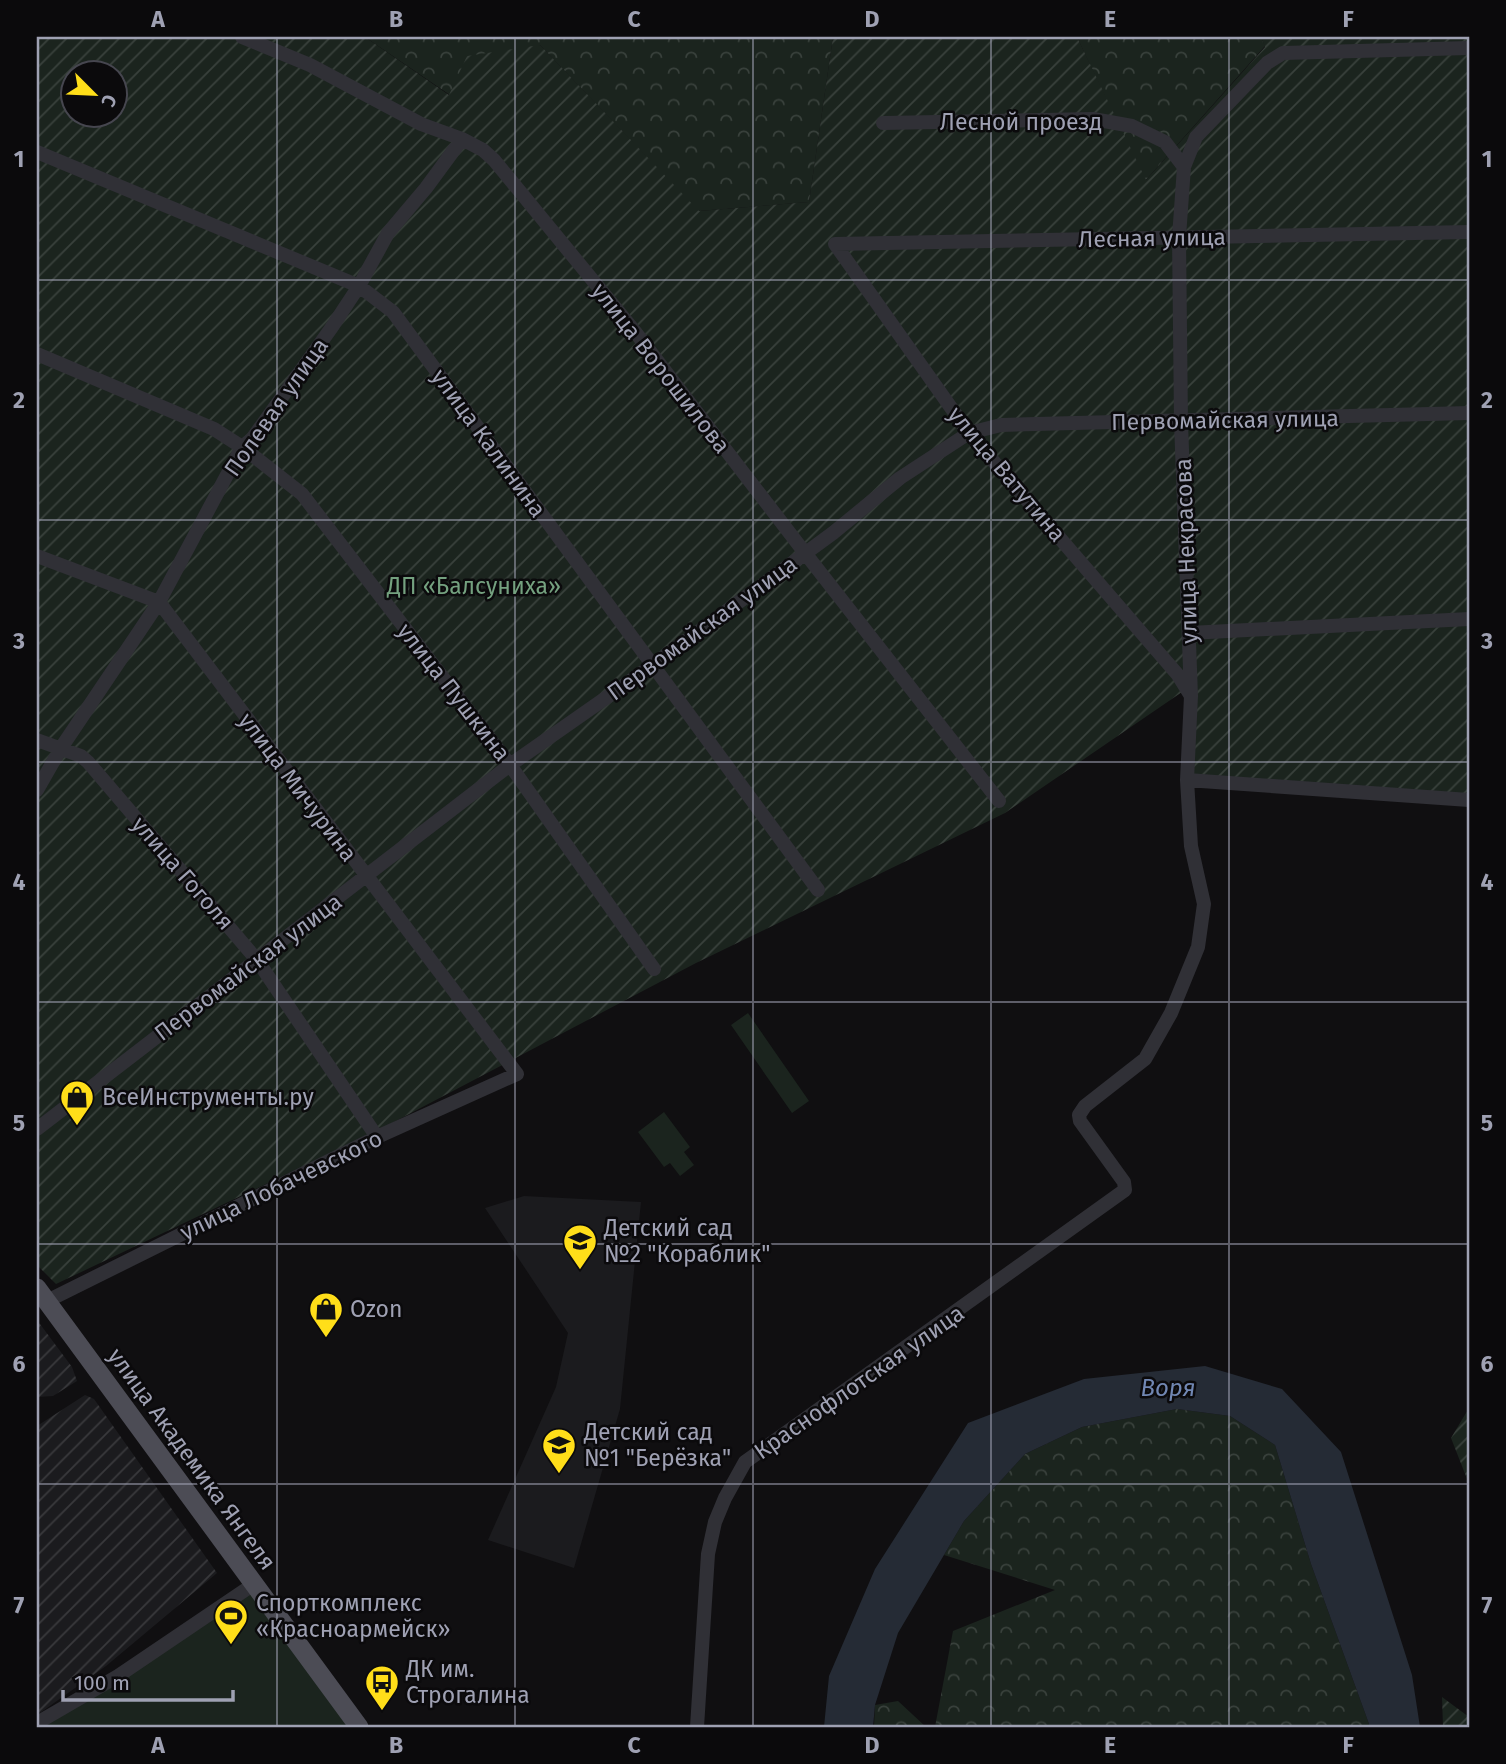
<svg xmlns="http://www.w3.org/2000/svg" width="1506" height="1764" font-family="'Fira Sans',sans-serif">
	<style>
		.built { fill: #1b1b1e }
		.industrial { fill: url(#industrial-furrows) }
		.forest { fill: url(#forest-crowns) }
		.park { fill: #1b241e }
		.garden { fill: url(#garden-furrows); fill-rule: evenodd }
		.water { fill: #252b35 }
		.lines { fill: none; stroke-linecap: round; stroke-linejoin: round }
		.minor { stroke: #303036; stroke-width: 14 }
		.major { stroke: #4c4c55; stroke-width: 19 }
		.grid { fill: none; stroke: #9fa1b3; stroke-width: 2; stroke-opacity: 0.55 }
		.labels { text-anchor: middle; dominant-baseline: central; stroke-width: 5; stroke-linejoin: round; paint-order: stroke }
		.street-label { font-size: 23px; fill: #9fa1b3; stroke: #0b0a0c }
		.park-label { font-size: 23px; fill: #74a17f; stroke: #0b0a0c }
		.poi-label { font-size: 23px; fill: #9fa1b3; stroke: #0b0a0c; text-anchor: start }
		.water-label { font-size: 24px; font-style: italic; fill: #7187b3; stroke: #0b0a0c }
		.neatline { fill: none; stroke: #9fa1b3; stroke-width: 2.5 }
		.grid-label { font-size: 23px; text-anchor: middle; font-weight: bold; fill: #9fa1b3 }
	</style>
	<defs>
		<pattern id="industrial-furrows" width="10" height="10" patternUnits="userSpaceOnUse" patternTransform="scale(1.75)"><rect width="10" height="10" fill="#1b1b1e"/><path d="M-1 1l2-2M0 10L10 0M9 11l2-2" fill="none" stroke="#39393c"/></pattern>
		<pattern id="forest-crowns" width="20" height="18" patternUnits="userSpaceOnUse" patternTransform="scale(1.75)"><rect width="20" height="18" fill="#1b241e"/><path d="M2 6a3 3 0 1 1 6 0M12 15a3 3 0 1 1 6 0" fill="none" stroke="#39413c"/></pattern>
		<pattern id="garden-furrows" width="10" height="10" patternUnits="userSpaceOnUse" patternTransform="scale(1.75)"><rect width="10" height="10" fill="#1b241e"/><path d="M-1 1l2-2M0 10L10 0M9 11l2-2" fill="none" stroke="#39413c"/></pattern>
	</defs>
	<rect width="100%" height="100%" fill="#100f11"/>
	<!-- built -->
	<path class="built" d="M524,1196L641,1202L620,1409L574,1568L488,1540L556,1387L568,1333L485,1208Z"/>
	<!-- industrial -->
	<path class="industrial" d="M37,1320L72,1367L77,1381L53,1396L37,1397Z
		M85,1395L94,1399L217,1573L106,1666L37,1715V1426Z"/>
	<!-- forest -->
	<path class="forest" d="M365,37H833L809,202L698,211L540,45L450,95Z
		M1077,37H1261L1265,46L1145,181Z
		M1177,1409L1230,1416L1275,1445L1311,1564L1369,1724V1727H935L953,1631L1055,1590L944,1555L964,1521L1025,1454L1082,1427Z
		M898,1701L926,1727H874L875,1705Z"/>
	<!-- park -->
	<path class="park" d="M748,1013L809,1101L792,1113L731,1025Z
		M664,1112L690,1147L684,1152L694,1165L680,1176L670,1163L664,1167L638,1132Z
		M254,1584L359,1727H37Z"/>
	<!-- garden -->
	<path class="garden" d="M37,37H365L449,95L467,56L540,45L699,211L809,202L833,37H1077L1146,180L1265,47L1261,37H1469V802L1192,782L1185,690L1005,813L696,963L373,1133L56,1284L37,1265ZM74,74H116V116H74Z
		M1469,1408V1484L1451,1438Z
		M1442,1697L1469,1717V1727H1443Z"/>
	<!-- water -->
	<path class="water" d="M1205,1366L1282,1389L1341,1452L1412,1675L1420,1727H1369V1724L1311,1564L1275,1445L1230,1416L1177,1409L1082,1427L1025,1454L964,1521L898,1633L875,1705L873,1727H824L829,1676L875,1569L968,1423L1084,1379Z"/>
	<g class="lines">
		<!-- minor -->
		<path class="minor" d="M242,37L310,65L421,124L462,139L483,150L494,160L636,333L805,553L999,801
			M883,123L1093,119L1132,126L1165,142L1184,167
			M37,152L359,286L393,312L818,890
			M835,244L1469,232
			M835,244L969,433L1178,675L1191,696
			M37,354L214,429L242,447L302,494L510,765L654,969
			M37,556L159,602L517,1074L377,1137L47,1301
			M1189,633L1469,619
			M37,740L81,756L88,762L257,960L377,1137
			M1187,780L1469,800
			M37,790L61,748L159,602L242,447L252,439L332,327L359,286L388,233L426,188L462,139
			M37,1129L510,765L653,665L833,533L900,478L969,433L1001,425L1469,413
			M37,1723L118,1676L254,1584
			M697,1727L708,1554L715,1522L725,1498L745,1462L1125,1190L1124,1182L1080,1121L1079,1115L1085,1106L1145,1059L1171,1013L1198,947L1204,904L1191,846L1187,780L1191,696L1181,422L1179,237L1184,167L1196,137L1267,63L1283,53L1469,48"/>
		<!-- major -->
		<path class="major" d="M37,1288L359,1727"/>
	</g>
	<!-- grid -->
	<path class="grid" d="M277,37V1727M515,37V1727M753,37V1727M991,37V1727M1229,37V1727M37,280H1469M37,520H1469M37,762H1469M37,1002H1469M37,1244H1469M37,1484H1469"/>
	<!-- icons -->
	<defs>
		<g id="shop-pin" transform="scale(1.75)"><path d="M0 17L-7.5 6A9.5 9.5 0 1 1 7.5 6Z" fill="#ffde19" stroke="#0b0a0c"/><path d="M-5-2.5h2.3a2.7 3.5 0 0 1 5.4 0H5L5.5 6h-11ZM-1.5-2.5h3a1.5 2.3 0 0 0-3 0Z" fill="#111"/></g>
		<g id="school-pin" transform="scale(1.75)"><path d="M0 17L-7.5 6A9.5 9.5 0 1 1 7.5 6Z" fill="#ffde19" stroke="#0b0a0c"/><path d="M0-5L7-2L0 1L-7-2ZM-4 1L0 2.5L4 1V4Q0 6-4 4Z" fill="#111"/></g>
		<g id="stadium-pin" transform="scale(1.75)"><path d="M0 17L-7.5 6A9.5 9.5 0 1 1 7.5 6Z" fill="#ffde19" stroke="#0b0a0c"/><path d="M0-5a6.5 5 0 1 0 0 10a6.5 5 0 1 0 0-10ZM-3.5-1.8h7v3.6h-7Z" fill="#111"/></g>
		<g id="bus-pin" transform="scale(1.75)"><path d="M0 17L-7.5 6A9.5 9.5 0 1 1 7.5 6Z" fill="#ffde19" stroke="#0b0a0c"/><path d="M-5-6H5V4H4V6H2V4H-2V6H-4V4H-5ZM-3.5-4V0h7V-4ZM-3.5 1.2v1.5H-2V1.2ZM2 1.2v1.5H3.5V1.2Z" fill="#111"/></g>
	</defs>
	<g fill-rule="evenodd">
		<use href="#shop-pin" x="77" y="1097"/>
		<use href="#school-pin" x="580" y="1241"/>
		<use href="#shop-pin" x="326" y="1309"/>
		<use href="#school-pin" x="559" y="1445"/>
		<use href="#stadium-pin" x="231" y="1616"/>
		<use href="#bus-pin" x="382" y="1682"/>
	</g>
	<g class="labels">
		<!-- street labels -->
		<g class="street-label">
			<text x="1021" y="122">Лесной проезд</text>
			<text transform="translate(1152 238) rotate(-1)">Лесная улица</text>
			<text transform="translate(661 368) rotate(52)">улица Ворошилова</text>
			<text transform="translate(276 407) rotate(-55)">Полевая улица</text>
			<text transform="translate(1225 420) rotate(-1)">Первомайская улица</text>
			<text transform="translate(489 443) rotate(54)">улица Калинина</text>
			<text transform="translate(1007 474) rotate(50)">улица Ватутина</text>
			<text transform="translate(1186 551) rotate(-92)">улица Некрасова</text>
			<text transform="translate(702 628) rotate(-36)">Первомайская улица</text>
			<text transform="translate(454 692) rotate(52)">улица Пушкина</text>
			<text transform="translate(298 787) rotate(53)">улица Мичурина</text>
			<text transform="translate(183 873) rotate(49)">улица Гоголя</text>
			<text transform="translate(248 967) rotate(-37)">Первомайская улица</text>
			<text transform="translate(281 1185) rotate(-26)">улица Лобачевского</text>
			<text transform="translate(859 1382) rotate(-35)">Краснофлотская улица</text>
			<text transform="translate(192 1459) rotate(54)">улица Академика Янгеля</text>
		</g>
		<!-- park labels -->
		<g class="park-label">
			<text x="474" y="586">ДП «Балсуниха»</text>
		</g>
		<!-- poi labels -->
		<g class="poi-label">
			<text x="102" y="1097">ВсеИнструменты.ру</text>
			<text x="604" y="1228">Детский сад<tspan x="604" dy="26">№2 "Кораблик"</tspan></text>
			<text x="350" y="1309">Ozon</text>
			<text x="584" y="1432">Детский сад<tspan x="584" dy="26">№1 "Берёзка"</tspan></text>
			<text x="256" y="1603">Спорткомплекс<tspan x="256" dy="26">«Красноармейск»</tspan></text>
			<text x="406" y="1669">ДК им.<tspan x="406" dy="26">Строгалина</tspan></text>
		</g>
		<!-- water labels -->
		<g class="water-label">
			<text x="1168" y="1388">Воря</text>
		</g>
	</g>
	<!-- border -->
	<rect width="1506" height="1764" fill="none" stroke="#0b0a0c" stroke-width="77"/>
	<!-- north arrow -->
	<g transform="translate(94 94) rotate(114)"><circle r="33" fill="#0b0a0c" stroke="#46464f" stroke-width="2"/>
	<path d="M0-5L12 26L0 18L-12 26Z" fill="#ffde19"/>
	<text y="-10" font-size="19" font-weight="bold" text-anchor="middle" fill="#9fa1b3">С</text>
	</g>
	<!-- scale -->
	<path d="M63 1690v10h170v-10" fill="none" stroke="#9fa1b3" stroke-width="3.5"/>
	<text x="74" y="1690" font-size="21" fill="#9fa1b3" stroke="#0b0a0c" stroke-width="5" paint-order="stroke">100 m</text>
	<rect x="38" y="38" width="1430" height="1688" class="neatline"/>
	<g class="grid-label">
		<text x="158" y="27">A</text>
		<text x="396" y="27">B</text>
		<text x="634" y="27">C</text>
		<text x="872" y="27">D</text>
		<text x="1110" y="27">E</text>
		<text x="1348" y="27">F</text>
		<text x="19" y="167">1</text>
		<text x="1487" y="167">1</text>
		<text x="19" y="408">2</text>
		<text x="1487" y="408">2</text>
		<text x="19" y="649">3</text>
		<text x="1487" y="649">3</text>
		<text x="19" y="890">4</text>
		<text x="1487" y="890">4</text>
		<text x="19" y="1131">5</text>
		<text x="1487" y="1131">5</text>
		<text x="19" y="1372">6</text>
		<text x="1487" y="1372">6</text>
		<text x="19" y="1613">7</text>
		<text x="1487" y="1613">7</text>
		<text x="158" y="1753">A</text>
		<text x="396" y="1753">B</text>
		<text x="634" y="1753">C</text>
		<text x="872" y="1753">D</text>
		<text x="1110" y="1753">E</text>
		<text x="1348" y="1753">F</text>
	</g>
</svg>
